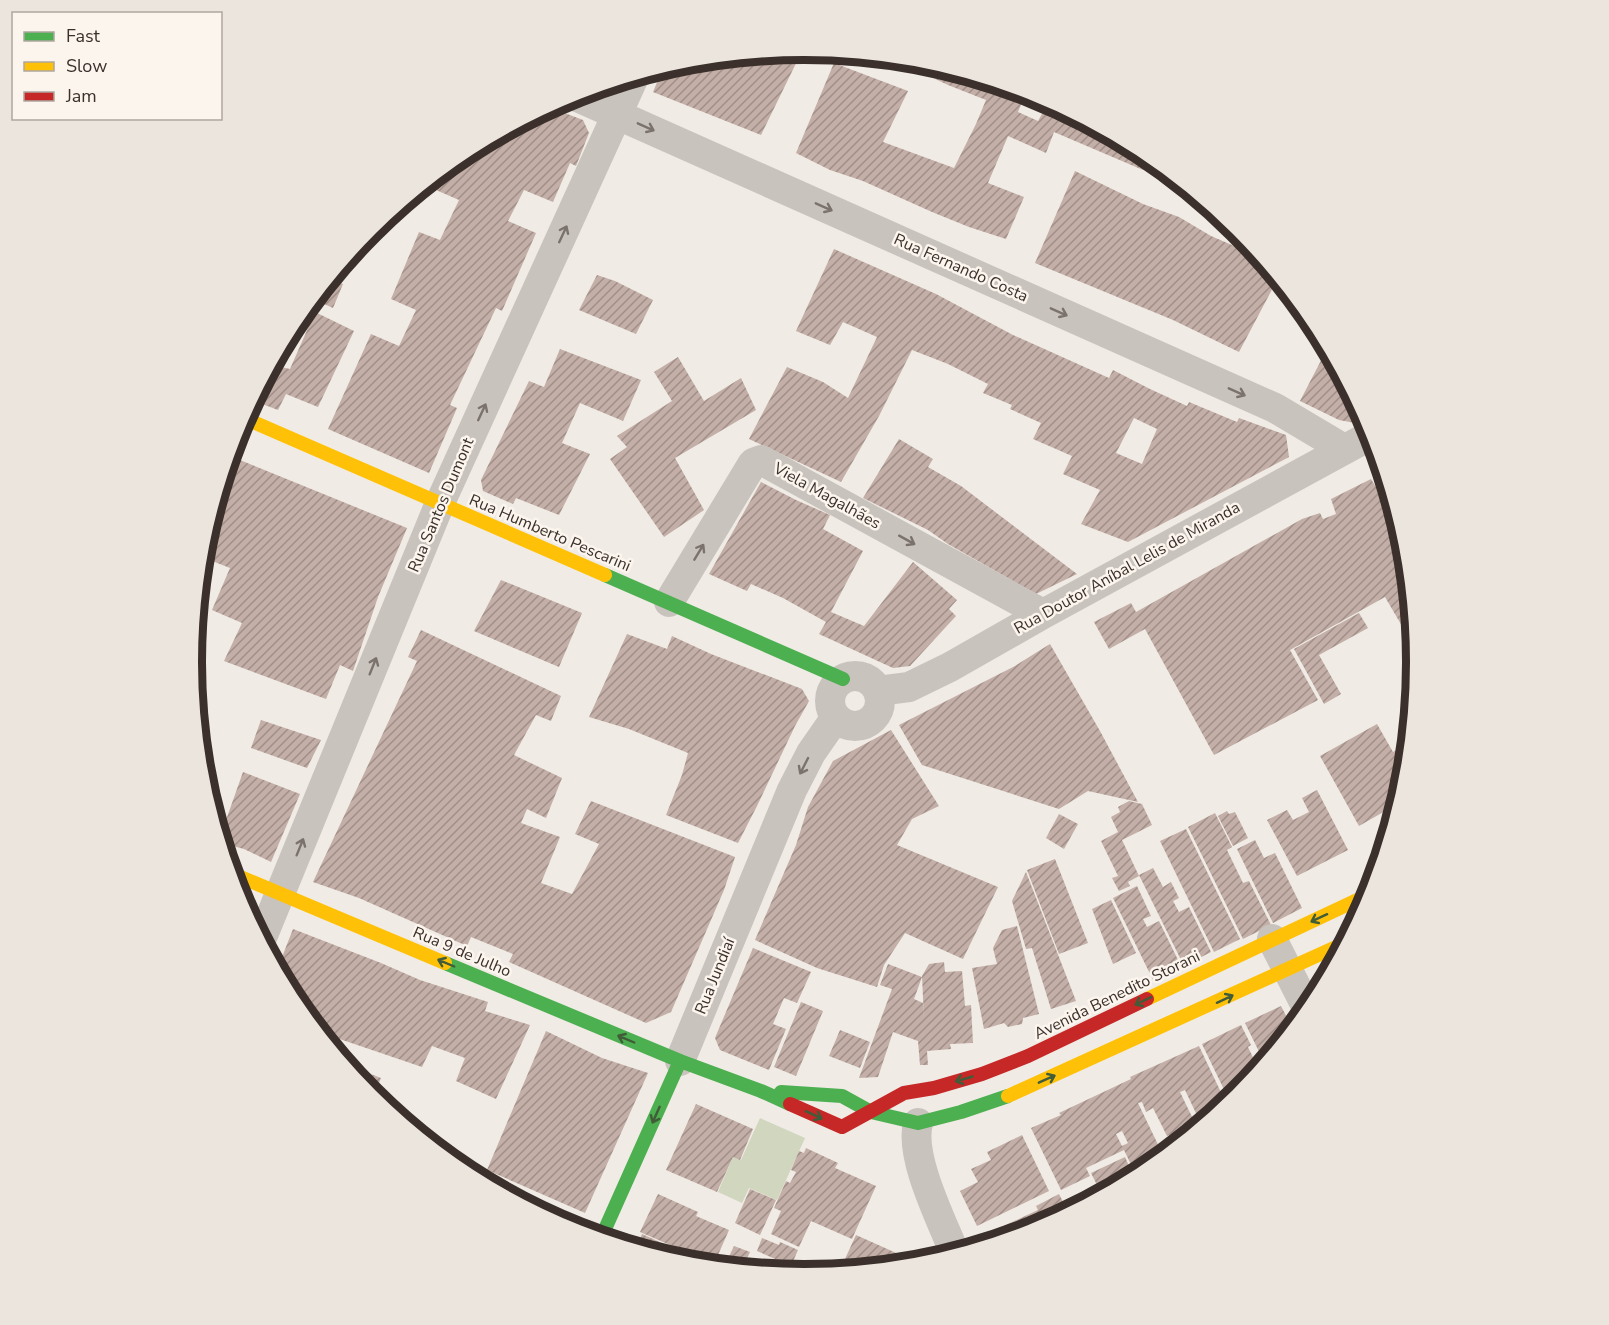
<svg xmlns="http://www.w3.org/2000/svg" width="1609" height="1325" font-family="'Nunito Sans',sans-serif">
	<style>
		.green { fill: #d1d6bf }
		.building { fill: url(#building-hatch); fill-rule: evenodd }
		.lines { fill: none; stroke-linecap: round; stroke-linejoin: round }
		.street { stroke: #c9c3be; stroke-width: 30 }
		.fast { stroke: #4caf50; stroke-width: 14 }
		.slow { stroke: #ffc107; stroke-width: 14 }
		.jam { stroke: #c62828; stroke-width: 14 }
		.oneway { stroke: #7b726d }
		.oneway2 { stroke: #415c38 }
		.labels { text-anchor: middle; dominant-baseline: central; stroke-width: 5; stroke-linejoin: round; paint-order: stroke }
		.street-label { font-size: 16px; fill: #3b302b; stroke: #fbf5ee }
		.rim { fill: none; stroke: #3b302b; stroke-width: 8 }
	</style>
	<defs>
		<pattern id="building-hatch" width="6" height="6" patternUnits="userSpaceOnUse" patternTransform="scale(1.5)"><rect width="6" height="6" fill="#c3afa7"/><path d="M-1 1l2-2M0 6l6-6M5 7l2-2" fill="none" stroke="#a08f88"/></pattern>
	</defs>
	<rect width="100%" height="100%" fill="#f0ebe5"/>
	<!-- green -->
	<path class="green" d="M760,1118L805,1138L777,1200L749,1188L742,1203L718,1192L733,1157L741,1160Z"/>
	<!-- building -->
	<path class="building" d="M805,50L839,53L834,63L802,51L761,135L653,92L663,68L685,61Z
		M891,58L924,61L1026,92L1018,112L1038,121L1047,105L1060,110L1061,108L1145,153L1151,158L1143,170L1054,132L1046,153L1008,136L988,183L1024,197L1006,239L969,227L932,212L863,181L830,170L796,153L834,63L908,91L883,142L954,168L976,124L986,100L948,85Z
		M549,107L583,120L589,133L576,166L570,163L553,202L524,190L508,221L536,233L502,311L496,308L450,405L457,408L429,473L328,429L371,334L399,346L416,310L391,299L419,232L440,240L459,200L436,190L451,163L464,153Z
		M1075,171L1143,204L1179,217L1211,236L1262,258L1278,278L1239,352L1173,320L1035,263Z
		M834,249L936,294L1013,335L1109,378L1113,370L1150,389L1187,406L1189,402L1237,422L1239,418L1286,435L1289,457L1128,542L1081,524L1100,490L1063,474L1072,456L1033,439L1041,423L1010,409L1012,405L983,393L988,384L948,364L912,350L879,416L841,482L749,439L787,367L823,382L848,398L877,337L843,322L830,345L796,331ZM1134,418L1157,429L1142,464L1116,453Z
		M597,275L615,281L653,300L636,334L579,310Z
		M330,279L343,284L333,308L313,299Z
		M315,312L354,331L318,407L286,394L278,410L254,401L272,365L290,369Z
		M1328,347L1365,417L1355,423L1339,420L1300,401Z
		M560,349L641,380L623,421L580,403L562,443L590,454L559,515L516,498L513,504L483,491L481,480L529,381L544,387Z
		M678,357L704,401L741,378L756,410L675,458L704,510L664,537L610,459L627,447L617,436L672,401L654,372Z
		M899,439L933,459L928,467L961,486L1077,574L1036,594L948,544L928,530L863,498Z
		M230,456L407,528L378,597L353,671L340,665L326,699L224,661L242,623L212,610L230,568L202,557L203,543Z
		M1371,479L1402,530L1406,543L1416,650L1385,597L1290,650L1318,700L1214,755L1145,629L1109,649L1094,622L1131,603L1136,612L1302,519L1320,513L1323,519L1336,514L1331,499Z
		M761,482L796,500L830,515L823,529L863,551L831,612L864,626L913,562L957,600L949,609L956,616L910,666L893,668L819,634L826,622L783,598L751,584L747,591L709,574Z
		M501,580L582,613L559,667L474,631Z
		M1359,613L1368,628L1319,655L1341,694L1324,704L1294,649Z
		M421,630L561,696L551,721L536,715L514,755L562,778L546,818L527,809L521,823L560,837L541,883L572,894L599,844L575,834L591,801L735,857L724,890L671,1012L646,1023L509,962L513,954L471,937L467,946L359,898L313,882L417,661L408,657Z
		M627,634L667,649L672,636L711,654L802,689L809,701L795,726L757,806L738,843L666,815L682,775L688,753L629,729L589,717Z
		M1050,644L1100,731L1138,802L1088,791L1059,809L922,765L899,725L1015,666Z
		M261,720L321,740L307,768L251,748Z
		M1377,724L1393,752L1403,746L1408,755L1406,782L1399,803L1359,826L1320,756Z
		M891,730L939,806L912,819L897,845L998,887L963,959L905,933L884,965L877,987L817,968L755,940L796,845L808,807L833,761Z
		M243,772L300,794L271,862L244,849L222,843L220,837Z
		M1317,790L1348,850L1297,876L1267,820L1287,810L1293,820L1309,812L1302,798Z
		M1129,801L1142,804L1152,825L1122,840L1139,876L1128,882L1130,886L1119,891L1112,878L1118,876L1101,841L1118,832L1111,817L1120,812L1118,807Z
		M1227,811L1229,814L1235,812L1248,838L1233,846L1218,816Z
		M1215,813L1232,847L1227,850L1243,883L1249,881L1271,925L1243,939L1188,827Z
		M1059,814L1078,824L1064,849L1046,838Z
		M1186,829L1240,939L1214,952L1160,841Z
		M1255,840L1264,858L1275,853L1302,908L1273,923L1237,849Z
		M1055,859L1088,943L1059,954L1027,870Z
		M1153,868L1163,887L1171,882L1179,898L1173,901L1179,912L1189,907L1211,952L1184,966L1139,875Z
		M1026,872L1076,1001L1051,1009L1032,948L1026,949L1012,901Z
		M1137,886L1151,916L1143,919L1147,927L1159,921L1181,966L1153,980L1113,898Z
		M1111,900L1136,953L1113,964L1092,909Z
		M1017,926L1039,1014L1023,1018L1022,1024L1008,1027L1004,1023L984,1029L972,968L997,964L993,948L1002,930Z
		M293,929L381,963L420,980L488,1002L485,1011L530,1025L496,1099L456,1081L465,1058L432,1046L422,1067L319,1032L295,1003L277,970Z
		M753,948L811,972L797,1003L784,998L773,1024L786,1029L769,1070L720,1050L715,1038Z
		M944,962L945,972L962,971L965,1006L971,1005L973,1043L950,1044L951,1049L927,1051L928,1065H920L918,1041L893,1032L878,1077L859,1078L892,989L880,985L888,964L922,977L914,999L923,1003L924,1020L922,976L929,964Z
		M801,1002L823,1011L796,1076L774,1067Z
		M1281,1006L1293,1029L1265,1064L1245,1023Z
		M1241,1025L1251,1045L1248,1047L1259,1070L1238,1096L1230,1102L1202,1044Z
		M840,1030L870,1042L860,1068L829,1056Z
		M546,1031L602,1058L648,1073L585,1213L487,1170Z
		M1199,1046L1227,1105L1202,1126L1185,1090L1180,1092L1195,1123L1167,1136L1153,1108L1146,1112L1142,1102L1138,1103L1164,1157L1151,1167L1136,1175L1124,1150L1086,1168L1090,1176L1061,1190L1031,1128L1061,1115L1059,1113L1131,1079L1130,1077ZM1122,1131L1128,1143L1122,1146L1116,1134Z
		M345,1064L381,1078L373,1097L371,1096Z
		M696,1104L753,1129L740,1160L733,1157L717,1192L666,1170Z
		M1022,1135L1049,1191L977,1226L960,1191L978,1182L971,1169L991,1160L987,1152Z
		M806,1148L838,1163L835,1168L876,1186L852,1239L811,1221L799,1247L771,1234L781,1211L774,1208L786,1181L790,1183L796,1172L791,1170L799,1151L804,1153Z
		M1125,1157L1133,1175L1100,1191L1091,1173Z
		M1112,1188V1190L1072,1211L1070,1208Z
		M750,1189L776,1200L760,1235L735,1223Z
		M658,1194L698,1212L696,1216L729,1230L714,1264L640,1232Z
		M1059,1194L1063,1202L1039,1213L1045,1226L1039,1229L986,1245L982,1236L1038,1210L1036,1206Z
		M642,1234L673,1248L668,1259L636,1249Z
		M856,1235L903,1256L899,1266L839,1272Z
		M762,1238L779,1245L780,1242L798,1250L791,1266L757,1251Z
		M734,1246L750,1252L742,1269L724,1267Z
		M908,1255L916,1260L919,1264L903,1266Z"/>
	<g class="lines">
		<!-- street -->
		<path class="street" d="M573,95L1275,408L1344,449
			M669,602L753,463L761,460L1043,614
			M830 701a25 25 0 1 1 50 0a25 25 0 1 1-50 0Z
			M878,691L909,687L950,667L1043,614L1373,434
			M1272,939L1308,1010
			M261,940L440,503L634,77
			M680,1061L792,790L811,753L836,717
			M918,1123C909,1157 942,1221 955,1254"/>
		<!-- fast -->
		<path class="fast" d="M605,575L843,679
			M445,963L680,1061L761,1091L790,1104
			M781,1092L842,1096L871,1112L918,1123L961,1112L1008,1096
			M601,1238L680,1061"/>
		<!-- slow -->
		<path class="slow" d="M244,418L605,575
			M231,873L445,963
			M1147,999L1372,893
			M1008,1096L1347,942"/>
		<!-- jam -->
		<path class="jam" d="M790,1104L842,1127L904,1093L934,1088L982,1074L1028,1056L1147,999"/>
	</g>
	<!-- one-way arrows -->
	<defs><path id="oneway-shaft" d="M-6 0H5M1.5-3L5.5 0L1.5 3" fill="none" stroke-width="1.6" stroke-linecap="round" stroke-linejoin="round" transform="scale(1.5)"/></defs>
	<g class="oneway">
		<use href="#oneway-shaft" transform="translate(646 127) rotate(24)"/>
		<use href="#oneway-shaft" transform="translate(824 207) rotate(24)"/>
		<use href="#oneway-shaft" transform="translate(563 234) rotate(-65)"/>
		<use href="#oneway-shaft" transform="translate(1059 312) rotate(24)"/>
		<use href="#oneway-shaft" transform="translate(1237 392) rotate(24)"/>
		<use href="#oneway-shaft" transform="translate(482 412) rotate(-65)"/>
		<use href="#oneway-shaft" transform="translate(907 540) rotate(29)"/>
		<use href="#oneway-shaft" transform="translate(699 552) rotate(-59)"/>
		<use href="#oneway-shaft" transform="translate(373 666) rotate(-68)"/>
		<use href="#oneway-shaft" transform="translate(804 766) rotate(117)"/>
		<use href="#oneway-shaft" transform="translate(300 847) rotate(-68)"/>
	</g>
	<g class="oneway2">
		<use href="#oneway-shaft" transform="translate(1319 918) rotate(155)"/>
		<use href="#oneway-shaft" transform="translate(446 963) rotate(-157)"/>
		<use href="#oneway-shaft" transform="translate(1225 999) rotate(-25)"/>
		<use href="#oneway-shaft" transform="translate(1143 1001) rotate(154)"/>
		<use href="#oneway-shaft" transform="translate(626 1039) rotate(-157)"/>
		<use href="#oneway-shaft" transform="translate(964 1079) rotate(164)"/>
		<use href="#oneway-shaft" transform="translate(1047 1079) rotate(-24)"/>
		<use href="#oneway-shaft" transform="translate(656 1115) rotate(114)"/>
		<use href="#oneway-shaft" transform="translate(814 1115) rotate(25)"/>
	</g>
	<g class="labels">
		<!-- street labels -->
		<g class="street-label">
			<text transform="translate(961 268) rotate(24)">Rua Fernando Costa</text>
			<text transform="translate(827 496) rotate(29)">Viela Magalhães</text>
			<text transform="translate(441 505) rotate(-67)">Rua Santos Dumont</text>
			<text transform="translate(550 533) rotate(23)">Rua Humberto Pescarini</text>
			<text transform="translate(1127 568) rotate(-29)">Rua Doutor Aníbal Lelis de Miranda</text>
			<text transform="translate(462 952) rotate(23)">Rua 9 de Julho</text>
			<text transform="translate(715 976) rotate(-68)">Rua Jundiaí</text>
			<text transform="translate(1117 995) rotate(-26)">Avenida Benedito Storani</text>
		</g>
	</g>
	<!-- crop -->
	<path d="M0 0H1609V1325H0ZM202 662a602 602 0 1 1 1204 0a602 602 0 1 1-1204 0Z" fill="#ece5de" fill-rule="evenodd"/>
	<path class="rim" d="M202 662a602 602 0 1 1 1204 0a602 602 0 1 1-1204 0Z"/>
	<!-- legend -->
	<rect x="12" y="12" width="210" height="108" fill="#fbf5ee" stroke="#aea6a0" stroke-width="1.5"/>
	<rect x="24" y="32" width="30" height="9" fill="#4caf50" stroke="#aea6a0" stroke-width="1.5"/>
	<text x="66" y="42" font-size="18" fill="#3b302b">Fast</text>
	<rect x="24" y="62" width="30" height="9" fill="#ffc107" stroke="#aea6a0" stroke-width="1.5"/>
	<text x="66" y="72" font-size="18" fill="#3b302b">Slow</text>
	<rect x="24" y="92" width="30" height="9" fill="#c62828" stroke="#aea6a0" stroke-width="1.5"/>
	<text x="66" y="102" font-size="18" fill="#3b302b">Jam</text>
</svg>
